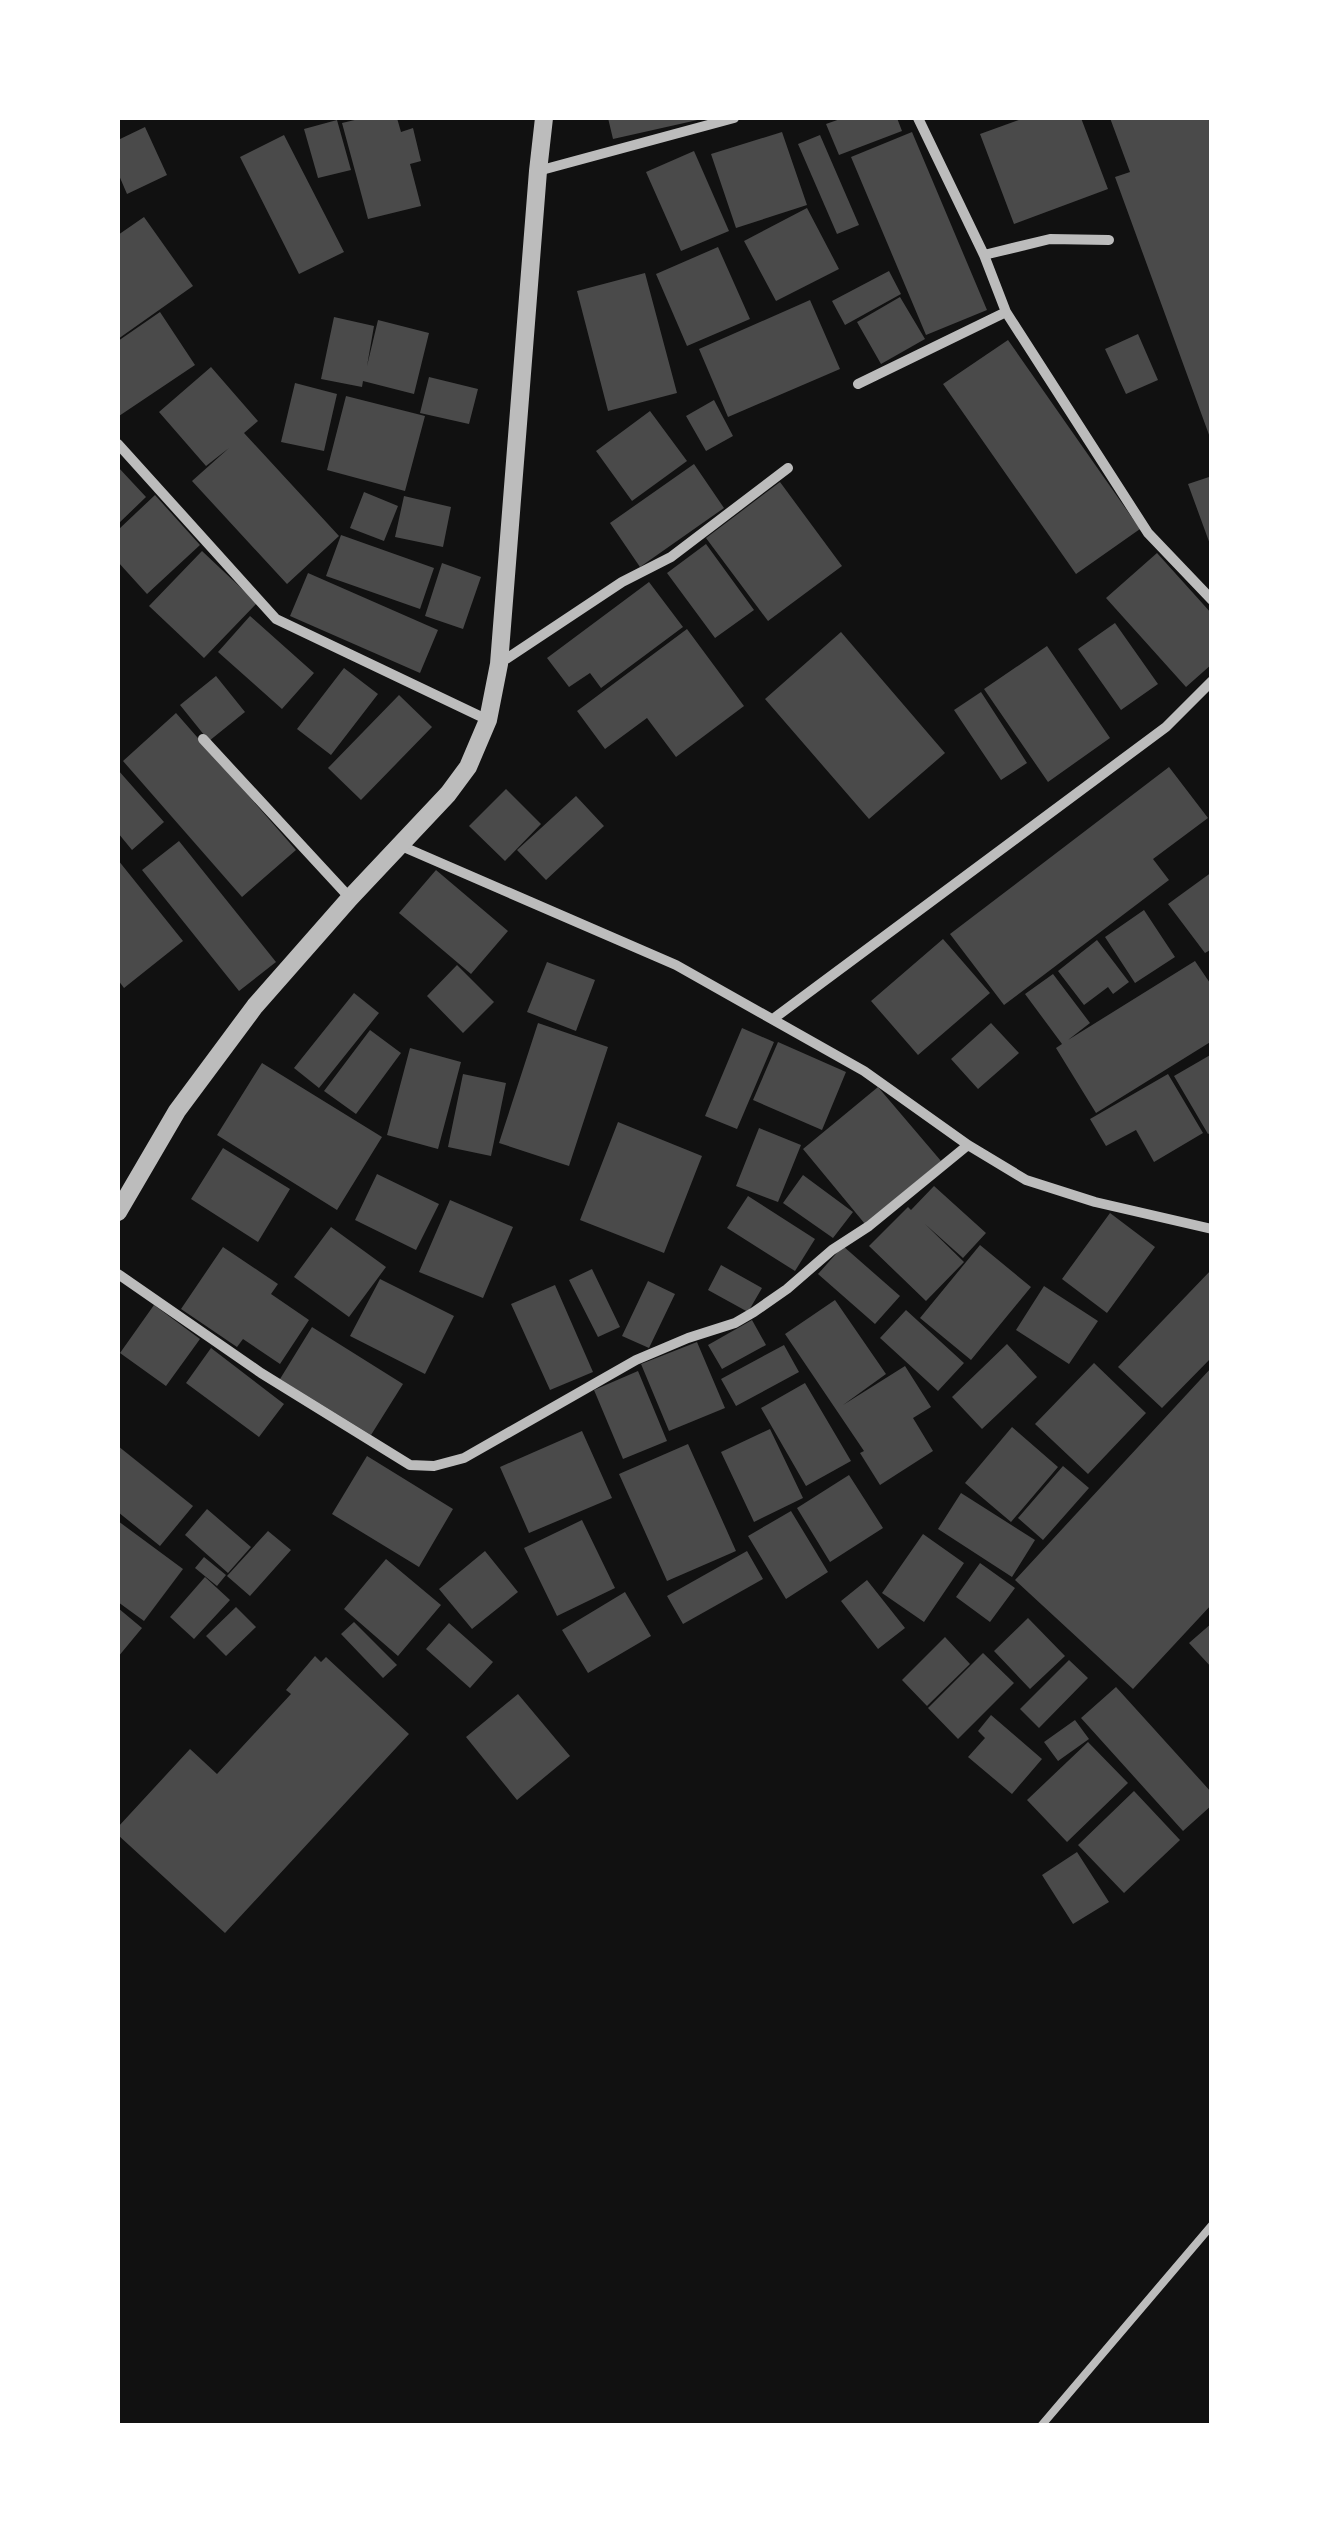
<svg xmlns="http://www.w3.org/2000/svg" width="1329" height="2543" font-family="'Nunito Sans',sans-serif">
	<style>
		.building { fill: #4a4a4a }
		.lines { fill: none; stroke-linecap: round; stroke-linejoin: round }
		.service { stroke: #bcbcbc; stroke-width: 8 }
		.minor { stroke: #bcbcbc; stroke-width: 10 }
		.tertiary { stroke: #bcbcbc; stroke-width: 18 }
	</style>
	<rect width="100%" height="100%" fill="#111"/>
	<!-- building -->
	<path class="building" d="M363,118H397L401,132L413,128L421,161L410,164L421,206L368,219L342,123Z
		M608,118H702V119L613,139Z
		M843,118H897L902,131L839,155L826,124Z
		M1024,118H1081L1108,189L1014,224L980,134Z
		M1110,118H1212V443L1115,177L1130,172Z
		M337,120L351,170L318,178L304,129Z
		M145,127L167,175L127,194L118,173V140Z
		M782,132L807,205L736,228L711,154Z
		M912,132L987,310L926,335L851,157Z
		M284,135L344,252L299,274L240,157Z
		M820,135L859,225L837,234L798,144Z
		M694,151L729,231L681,251L646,172Z
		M807,208L839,269L776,301L744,241Z
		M144,217L193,286L118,339V235Z
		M718,247L750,319L687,346L656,274Z
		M889,271L901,294L845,325L832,301Z
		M645,273L677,393L608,411L577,291Z
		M900,297L925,339L881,364L857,322Z
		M810,300L840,369L728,417L699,349Z
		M160,312L195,365L119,416L118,341Z
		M334,317L374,326L367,366L378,320L429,333L414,394L363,381L362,387L321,379Z
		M1138,334L1158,380L1126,394L1105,349Z
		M1008,340L1140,529L1076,574L943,384Z
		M211,367L258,421L244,433L339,536L287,584L192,481L229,448L206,466L159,412Z
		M429,377L478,389L469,424L420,413Z
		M295,383L337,394L324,451L281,442Z
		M346,396L425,416L405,491L327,470Z
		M714,400L733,436L706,451L686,416Z
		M650,411L687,461L632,501L596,451Z
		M694,464L724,508L640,567L610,523Z
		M118,467L146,497L118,524Z
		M1212,476V547H1211L1188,484Z
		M780,482L842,566L768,621L706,538Z
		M364,492L398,506L384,541L350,528Z
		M155,495L200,545L147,594L118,562V530Z
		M404,496L451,507L443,547L395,537Z
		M341,535L434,568L420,609L326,576Z
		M706,544L754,610L715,638L667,573Z
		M202,551L257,603L204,658L149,606Z
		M1157,553L1212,614V664L1186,687L1106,598Z
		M442,563L481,577L463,629L425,616Z
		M308,573L438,630L420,673L290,616Z
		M649,582L683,627L601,688L590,673L569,687L547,658Z
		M250,616L314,673L282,709L218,652Z
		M1115,623L1158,684L1121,710L1078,649Z
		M687,629L744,706L676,757L647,718L605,749L577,711Z
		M841,632L945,753L869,819L765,699Z
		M1047,646L1110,738L1048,782L984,689Z
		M344,668L378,694L331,755L297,729Z
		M216,676L245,712L209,741L180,705Z
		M981,692L1027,763L1001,780L954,710Z
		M399,695L432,727L361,800L328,768Z
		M176,713L296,850L242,897L123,761Z
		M1169,767L1208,818L1153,859L1169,880L1004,1005L950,934Z
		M118,770L164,822L132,850L118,833Z
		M506,789L541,824L505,861L469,826Z
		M576,796L604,826L546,880L517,850Z
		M179,841L276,962L239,991L142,870Z
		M118,860L183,941L124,988L118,980Z
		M436,870L508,931L471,974L399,913Z
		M1212,872V949L1205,953L1168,904Z
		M1144,910L1175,957L1135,983L1105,937Z
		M943,939L990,993L918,1055L871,1001Z
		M1097,940L1129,982L1113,994L1108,987L1084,1005L1058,971Z
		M1195,961L1212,986V1041L1096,1113L1056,1048L1062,1044L1025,994L1053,974L1090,1023L1068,1040Z
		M547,962L595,980L576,1031L527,1012Z
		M457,965L494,1002L463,1033L427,996Z
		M354,993L379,1013L319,1088L294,1068Z
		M538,1023L608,1047L569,1166L499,1143Z
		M991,1023L1019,1053L978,1089L951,1059Z
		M742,1028L774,1042L737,1129L705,1116Z
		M370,1030L401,1053L356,1114L324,1091Z
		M778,1042L846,1072L822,1130L753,1100Z
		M410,1048L461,1062L438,1149L387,1135Z
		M1212,1054V1132L1208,1134L1174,1076Z
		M262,1063L382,1137L337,1210L217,1135Z
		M463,1074L506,1083L491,1156L448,1147Z
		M1168,1074L1203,1133L1154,1162L1136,1130L1106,1146L1090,1119Z
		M878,1087L941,1161L865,1224L803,1149Z
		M618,1122L702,1156L664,1253L580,1220Z
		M759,1128L801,1145L778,1202L736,1186Z
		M223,1148L290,1189L258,1242L191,1199Z
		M377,1174L439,1204L416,1250L355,1220Z
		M803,1175L853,1212L833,1238L783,1203Z
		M934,1186L986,1233L963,1258L925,1224L964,1262L926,1301L869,1246L908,1207L911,1210Z
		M748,1196L815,1239L795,1271L727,1228Z
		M450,1200L513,1227L483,1298L419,1272Z
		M1110,1213L1155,1247L1107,1313L1062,1279Z
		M331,1227L386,1267L349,1317L294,1277Z
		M980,1245L1031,1287L971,1360L920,1318Z
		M843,1246L900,1296L875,1324L818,1274Z
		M223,1247L278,1284L271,1294L309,1320L280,1364L243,1339L237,1347L181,1309Z
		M721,1265L762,1288L748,1312L708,1290Z
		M592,1269L620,1327L598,1337L569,1280Z
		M1212,1269V1357L1162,1408L1118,1367Z
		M380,1279L454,1316L425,1374L350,1336Z
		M648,1281L675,1294L649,1348L622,1336Z
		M555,1285L593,1372L550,1390L511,1304Z
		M1044,1286L1098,1321L1069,1364L1016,1330Z
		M835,1300L886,1374L843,1405L905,1366L931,1407L913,1418L933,1451L880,1485L860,1453L864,1451L785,1334Z
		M154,1305L200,1339L166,1386L120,1353Z
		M906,1310L964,1363L938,1391L880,1338Z
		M752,1320L766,1345L722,1369L708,1345Z
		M312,1327L403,1384L371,1435L280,1379Z
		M697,1342L725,1408L669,1431L641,1364Z
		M1007,1344L1037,1377L982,1429L952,1397Z
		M784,1345L799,1372L736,1406L721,1379Z
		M211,1348L284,1404L259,1437L186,1383Z
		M1094,1363L1146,1413L1088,1474L1035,1424Z
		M1212,1367V1604L1133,1689L1015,1580Z
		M638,1371L667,1441L623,1459L594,1390Z
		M805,1383L851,1461L806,1486L761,1408Z
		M1012,1427L1058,1467L1011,1522L965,1483Z
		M770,1429L803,1498L754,1522L721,1452Z
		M582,1431L612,1498L529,1533L500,1467Z
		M688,1444L736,1551L667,1581L619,1474Z
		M118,1446L193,1506L160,1546L118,1512Z
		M367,1456L453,1509L419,1567L332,1514Z
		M1063,1466L1089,1488L1043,1540L1018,1518Z
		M849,1475L883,1528L830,1562L797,1508Z
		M961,1493L1035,1540L1012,1577L938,1529Z
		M207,1509L251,1547L228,1573L185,1535Z
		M791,1511L828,1572L786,1599L748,1536Z
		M582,1520L615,1588L557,1616L524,1548Z
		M118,1521L183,1569L144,1621L118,1602Z
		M268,1531L291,1550L250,1596L227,1576Z
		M923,1534L964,1563L924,1622L882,1593Z
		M485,1551L518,1592L472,1629L439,1589Z
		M747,1551L763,1579L683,1624L667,1596Z
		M204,1557L226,1575L217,1586L195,1568Z
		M386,1559L441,1605L398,1656L344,1609Z
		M980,1563L1015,1588L990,1622L956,1597Z
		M205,1577L230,1600L194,1639L170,1617Z
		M867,1580L905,1628L878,1649L841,1601Z
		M625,1592L651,1636L588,1673L562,1630Z
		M236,1607L256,1627L226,1656L206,1636Z
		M118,1608L142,1628L118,1657Z
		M1028,1618L1065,1656L1030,1689L994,1651Z
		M354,1622L397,1665L383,1678L341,1634Z
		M449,1623L493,1662L470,1688L426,1649Z
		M1212,1623V1668L1189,1643Z
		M945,1637L970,1664L927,1706L902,1680Z
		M983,1653L1014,1683L958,1739L928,1708Z
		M315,1656L321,1662L326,1657L409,1734L225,1933L118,1835V1827L190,1749L217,1774L291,1694L286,1690Z
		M1069,1660L1088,1678L1039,1728L1020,1709Z
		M1116,1687L1212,1793V1805L1183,1831L1081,1718Z
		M518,1694L570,1756L517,1800L466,1737Z
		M991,1715L1042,1759L1012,1794L968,1757L985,1738L978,1731Z
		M1075,1720L1089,1739L1058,1761L1044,1742Z
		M1088,1742L1128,1783L1067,1842L1027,1800Z
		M1134,1791L1180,1840L1124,1893L1078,1845Z
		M1077,1852L1109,1902L1073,1924L1042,1875Z"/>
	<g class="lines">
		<!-- service -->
		<path class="service" d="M1041,2426L1212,2225"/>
		<!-- minor -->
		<path class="minor" d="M918,118L984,255L1006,312L1148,533L1212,600
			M538,171L734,118
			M984,255L1050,239L1109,240
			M858,384L1006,312
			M118,444L276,619L488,720
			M500,663L622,582L671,557L788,468
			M203,739L350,898
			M399,845L676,965L864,1071L968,1145L1026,1180L1095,1202L1212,1229
			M773,1019L1166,727L1212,681
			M118,1274L261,1373L410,1465L434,1466L464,1458L636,1360L688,1338L735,1323L754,1312L787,1289L832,1250L869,1226L968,1145"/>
		<!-- tertiary -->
		<path class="tertiary" d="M118,1212L177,1111L255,1006L350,898L448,794L468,767L488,720L499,664L538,171L544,118"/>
	</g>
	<!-- border -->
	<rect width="1329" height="2543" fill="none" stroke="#ffffff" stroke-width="240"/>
</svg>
